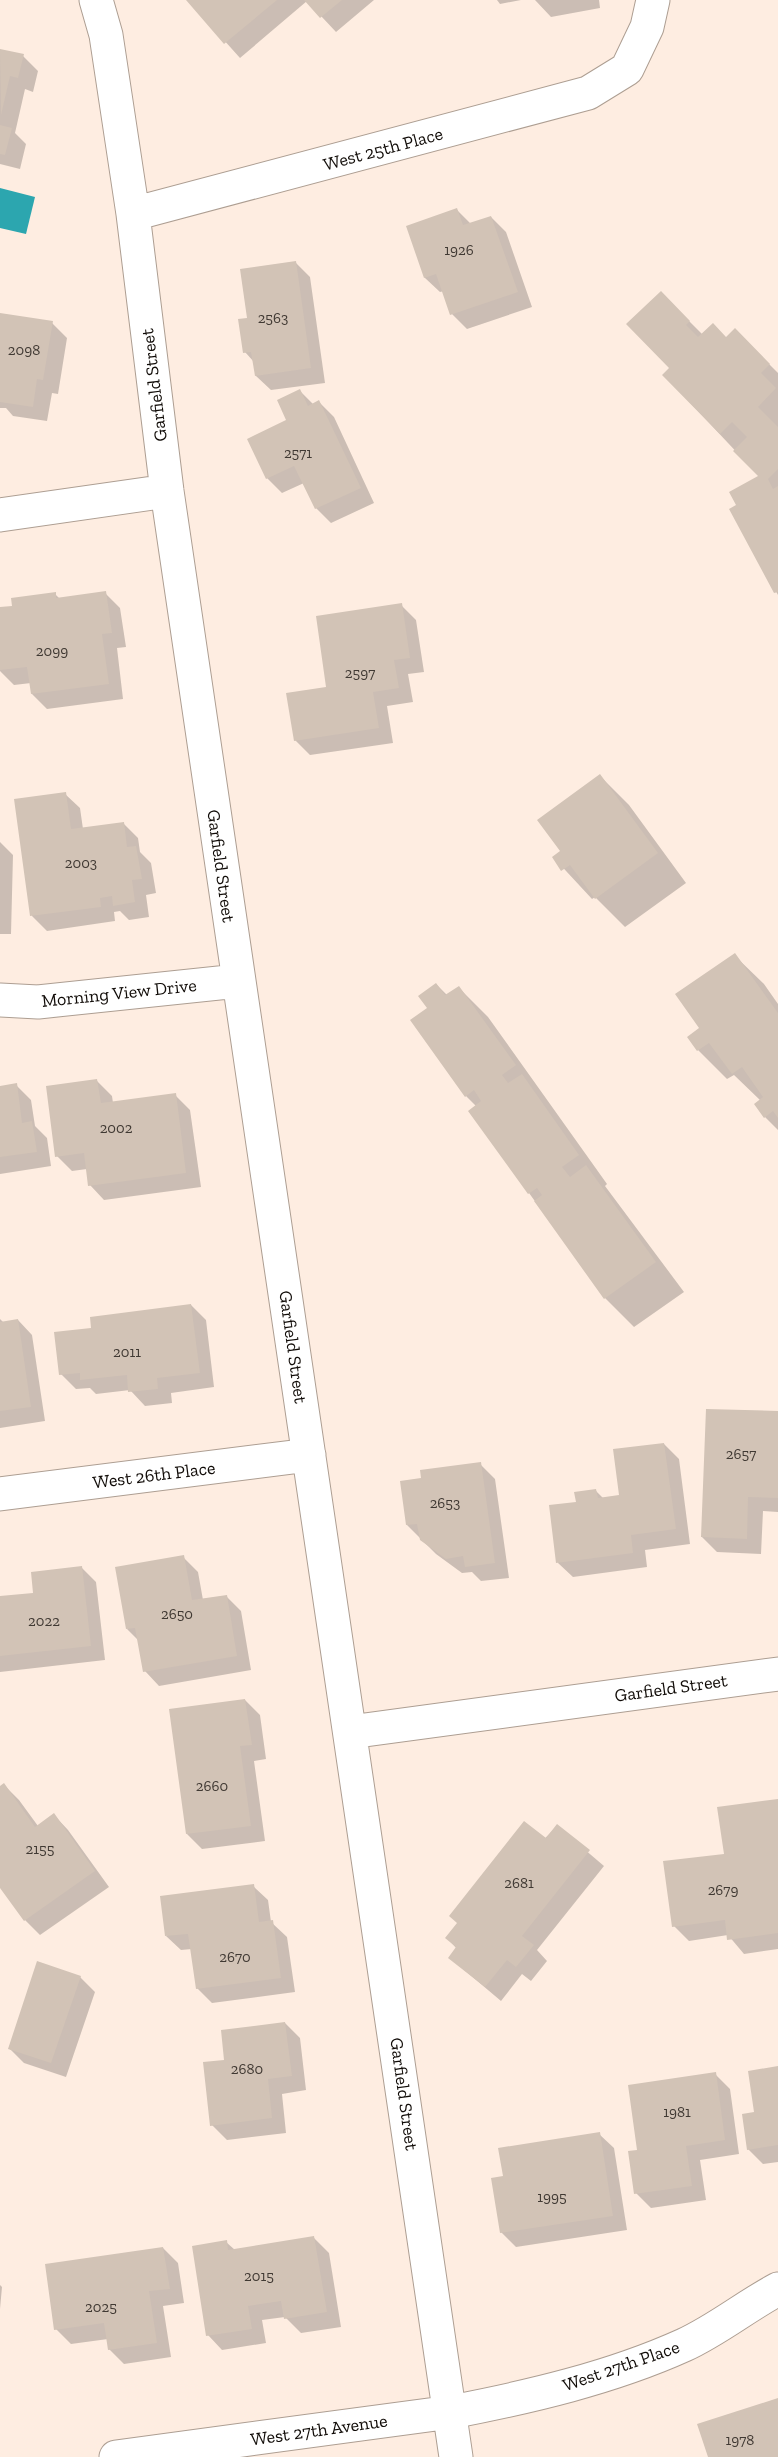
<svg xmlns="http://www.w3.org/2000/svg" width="778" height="2457" font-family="'Zilla Slab',serif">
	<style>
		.water { fill: #2ca6af }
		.shadow { fill: #0003 }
		.building { fill: #d2c3b6 }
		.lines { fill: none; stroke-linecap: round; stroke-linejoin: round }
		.street-casing { stroke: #ad9e92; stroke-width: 35 }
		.street { stroke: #fff; stroke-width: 33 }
		.labels { text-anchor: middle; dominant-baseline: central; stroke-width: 6; stroke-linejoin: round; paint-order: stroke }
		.number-label { font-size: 15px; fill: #403933 }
		.street-label { font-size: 18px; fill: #100b07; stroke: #fff }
	</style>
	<rect width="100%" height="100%" fill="#feede1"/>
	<!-- water -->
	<path class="water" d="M0,188L35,197L26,234L0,228Z"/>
	<!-- shadow -->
	<path class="shadow" d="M188,0H374L336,32L307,1L240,58Z
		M497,0H521L500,4Z
		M535,0H599L600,8L551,17Z
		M0,50L23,56L38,71L33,92L25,89L15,133L26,144L20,169L0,164Z
		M457,210L471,224L491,217L506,232L532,307L467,329L452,314L444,291L440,292L425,278L408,227Z
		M295,262L310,277L325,383L271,390L256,376L254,362L245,352L249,319Z
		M661,293L703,335L726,339L735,330L778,373V595L731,509L738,506L760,477L664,375L671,368Z
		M0,314L52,323L67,338L58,394L52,393L47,421L13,416L6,408H0Z
		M300,391L314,405L319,402L334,417L374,503L331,523L316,508L304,483L282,493L267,478Z
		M105,593L120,608L126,647L117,648L123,699L47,709L32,694L31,683L14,685L0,671V609L14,607L55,594L60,599Z
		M401,605L416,620L424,672L408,674L413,702L387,706L393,743L310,755L295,740L328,688Z
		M600,776L629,805L686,883L625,927L595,897L592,899L554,858L562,852Z
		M65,794L80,808L83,829L123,823L138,838L140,852L151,863L156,893L146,895L149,917L129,920L120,911L114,912L115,921L47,931L32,916L16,801Z
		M0,842L13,855L11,934H0Z
		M734,955L764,984L778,1004V1130L765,1117L761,1101L734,1075L727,1079L698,1050L701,1028Z
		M436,984L448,996L459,988L488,1017L607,1184L605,1186L684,1292L634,1327L605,1298L529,1193L477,1107L466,1096L429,1008Z
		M97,1081L112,1096L113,1103L175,1095L190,1110L201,1187L104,1200L90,1185L87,1169L72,1171L57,1156Z
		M16,1085L31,1100L35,1126L47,1138L51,1166L0,1174V1087Z
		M191,1305L206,1320L214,1387L171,1393L172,1403L145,1406L130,1390L96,1394L90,1388L76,1389L61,1374L92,1329Z
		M0,1319L4,1323L18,1320L32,1335L45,1421L0,1428Z
		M778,1413V1512L763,1511L761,1554L717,1552L702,1537Z
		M664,1444L679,1459L690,1544L645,1550L647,1567L573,1577L558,1563L577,1503L596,1491L603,1498L621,1496Z
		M480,1464L495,1479L509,1578L481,1581L472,1572L462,1573L436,1554L407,1525L423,1480Z
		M183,1557L198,1572L203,1600L226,1596L241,1611L251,1670L159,1686L145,1671L139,1641L127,1629Z
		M81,1567L96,1582L105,1660L0,1672V1598L35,1594Z
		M245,1700L260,1715L266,1759L254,1761L265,1841L202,1849L187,1834Z
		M4,1785L19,1800L38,1826L54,1815L68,1830L109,1887L40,1935L25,1920L0,1885V1788Z
		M778,1800V1949L744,1954L728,1935L689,1941L674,1926L725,1855Z
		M557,1826L604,1866L537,1950L547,1961L531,1981L522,1974L501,2001L450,1958L457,1949L447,1938Z
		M253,1886L268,1900L271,1922L287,1937L295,1992L212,2003L197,1988L192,1949L181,1950L166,1936Z
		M80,1977L95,1992L66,2077L24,2063L9,2048Z
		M285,2023L300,2038L306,2090L282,2094L286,2133L227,2140L212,2125L226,2061Z
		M778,2068V2162L763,2164L748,2149L756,2113Z
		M715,2074L730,2089L739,2154L700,2160L706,2200L651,2208L636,2193Z
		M599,2134L614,2148L627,2230L516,2247L501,2232L504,2178Z
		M314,2238L329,2253L341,2327L301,2333L285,2317L262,2320L266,2343L222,2350L208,2335L226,2242L235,2250Z
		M163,2248L178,2263L184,2303L163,2306L171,2357L124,2364L109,2349L108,2339L71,2344L56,2329Z
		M0,2285L2,2287L0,2309Z"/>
	<!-- building -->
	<path class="building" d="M186,0H277L224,44Z
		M304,0H342L320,18Z
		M0,49L24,54L18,78L10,76L1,115Z
		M0,125L12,128L5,155L0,154Z
		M457,208L463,225L491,216L518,292L450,315L436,274L424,278L406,226Z
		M296,261L311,368L255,376L251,352L243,353L238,319L247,318L240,269Z
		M661,291L690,321L686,325L698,337L713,323L726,337L735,328L770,364L761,373L776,388L758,407L778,427V469L768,479L773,489L778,486V592L774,593L729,509L736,505L729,492L758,476L733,451L747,437L732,422L720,434L662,375L669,368L626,324Z
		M0,313L53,321L43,380L37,379L33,407L0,402Z
		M300,389L308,406L319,400L361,488L315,509L294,466L266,479L247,439L286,420L277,400Z
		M106,591L112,633L102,634L109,684L31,694L27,667L0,670V607L12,606L11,598L56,592V598Z
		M402,603L410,658L394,660L399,688L373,692L379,728L294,741L286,693L326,687L316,616Z
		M600,774L658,853L595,899L570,865L561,871L552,857L560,851L537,820Z
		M66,792L71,829L124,822L127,847L136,846L142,879L132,880L135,902L113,906L112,896L100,898L101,907L30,916L14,799Z
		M735,953L778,1013V1118L773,1111L764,1118L754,1104L763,1097L742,1067L732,1074L709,1043L697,1051L687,1037L699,1028L675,994Z
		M436,983L445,995L459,986L516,1065L502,1075L508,1083L522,1074L579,1155L562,1167L570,1177L586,1165L656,1262L604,1299L534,1201L542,1195L537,1188L528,1194L468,1111L481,1101L474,1090L465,1097L410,1020L427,1008L418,996Z
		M97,1079L101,1103L176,1093L186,1173L88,1186L84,1153L55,1157L46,1086Z
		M17,1083L22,1123L32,1121L37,1152L0,1157V1086Z
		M191,1304L200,1373L157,1378L158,1389L128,1392L127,1375L80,1380V1373L59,1375L54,1332L91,1328L90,1317Z
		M18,1319L31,1407L0,1411V1322Z
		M706,1409L778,1411V1498L748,1497L747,1539L701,1537Z
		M664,1443L676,1529L631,1535L633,1553L556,1563L549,1505L576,1502L574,1492L596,1489L598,1498L619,1495L613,1449Z
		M481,1462L495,1563L465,1567L463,1556L446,1559L420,1540L417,1524L406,1525L400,1481L421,1478L420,1470Z
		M184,1555L192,1600L227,1595L237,1656L143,1672L135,1628L126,1629L115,1567Z
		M82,1566L91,1646L0,1656V1596L33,1593L31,1572Z
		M245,1699L252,1745L240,1746L251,1826L186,1834L169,1709Z
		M4,1783L35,1827L54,1813L95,1871L24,1921L0,1888V1786Z
		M778,1799V1933L727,1940L725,1920L672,1927L663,1861L724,1854L717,1807Z
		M524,1821L546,1838L557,1824L590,1850L522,1936L534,1945L516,1967L507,1960L485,1987L448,1958L456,1947L445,1938L457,1923L449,1916Z
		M254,1884L259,1922L273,1920L281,1978L196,1989L188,1934L165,1936L160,1896Z
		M37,1961L81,1976L51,2063L8,2049Z
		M285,2022L292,2076L268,2079L272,2118L210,2126L203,2062L224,2060L221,2030Z
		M778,2066V2145L747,2150L742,2114L754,2112L748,2071Z
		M716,2072L725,2140L686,2146L692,2186L634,2194L628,2151L637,2150L628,2085Z
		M600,2132L613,2216L500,2233L491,2178L503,2176L498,2148Z
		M314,2236L327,2312L284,2319L281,2301L248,2306L252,2329L206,2336L192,2246L227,2240L228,2250Z
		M163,2247L170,2289L149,2291L157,2343L108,2350L104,2323L54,2330L45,2264Z
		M778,2398V2457H708L697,2424Z"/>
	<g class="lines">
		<!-- street casing -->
		<g class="street-casing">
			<path id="street" d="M96,0L106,35L133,214L167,491L456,2457
				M133,214L588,93L627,69L647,27L653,0
				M0,515L167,491
				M0,1000L38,1002L238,981
				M0,1494L309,1455
				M350,1732L778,1674
				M116,2457L451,2412C529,2397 611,2378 684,2345C717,2330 746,2306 778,2289"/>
		</g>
		<!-- street -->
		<use href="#street" class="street"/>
	</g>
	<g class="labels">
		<!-- number labels -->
		<g class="number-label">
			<text x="459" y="250">1926</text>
			<text x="273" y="318">2563</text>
			<text x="24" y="350">2098</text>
			<text x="298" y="453">2571</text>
			<text x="52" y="651">2099</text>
			<text x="360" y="673">2597</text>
			<text x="81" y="863">2003</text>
			<text x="116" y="1128">2002</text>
			<text x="127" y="1352">2011</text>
			<text x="741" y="1454">2657</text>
			<text x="445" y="1503">2653</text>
			<text x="177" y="1614">2650</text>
			<text x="44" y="1621">2022</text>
			<text x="212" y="1786">2660</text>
			<text x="40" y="1849">2155</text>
			<text x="519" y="1883">2681</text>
			<text x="723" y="1890">2679</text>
			<text x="235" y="1957">2670</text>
			<text x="247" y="2069">2680</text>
			<text x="677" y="2112">1981</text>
			<text x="552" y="2197">1995</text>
			<text x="259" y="2276">2015</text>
			<text x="101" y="2307">2025</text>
			<text x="740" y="2440">1978</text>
		</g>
		<!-- street labels -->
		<g class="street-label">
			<text transform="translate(383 149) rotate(-15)">West 25th Place</text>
			<text transform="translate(154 385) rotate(-97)">Garfield Street</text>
			<text transform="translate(221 866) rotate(82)">Garfield Street</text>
			<text transform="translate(119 993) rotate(-6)">Morning View Drive</text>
			<text transform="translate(293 1347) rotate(82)">Garfield Street</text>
			<text transform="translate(154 1475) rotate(-7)">West 26th Place</text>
			<text transform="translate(671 1688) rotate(-8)">Garfield Street</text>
			<text transform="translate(404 2094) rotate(82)">Garfield Street</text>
			<text transform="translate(621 2366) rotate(-19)">West 27th Place</text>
			<text transform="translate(319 2430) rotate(-8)">West 27th Avenue</text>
		</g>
	</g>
</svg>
